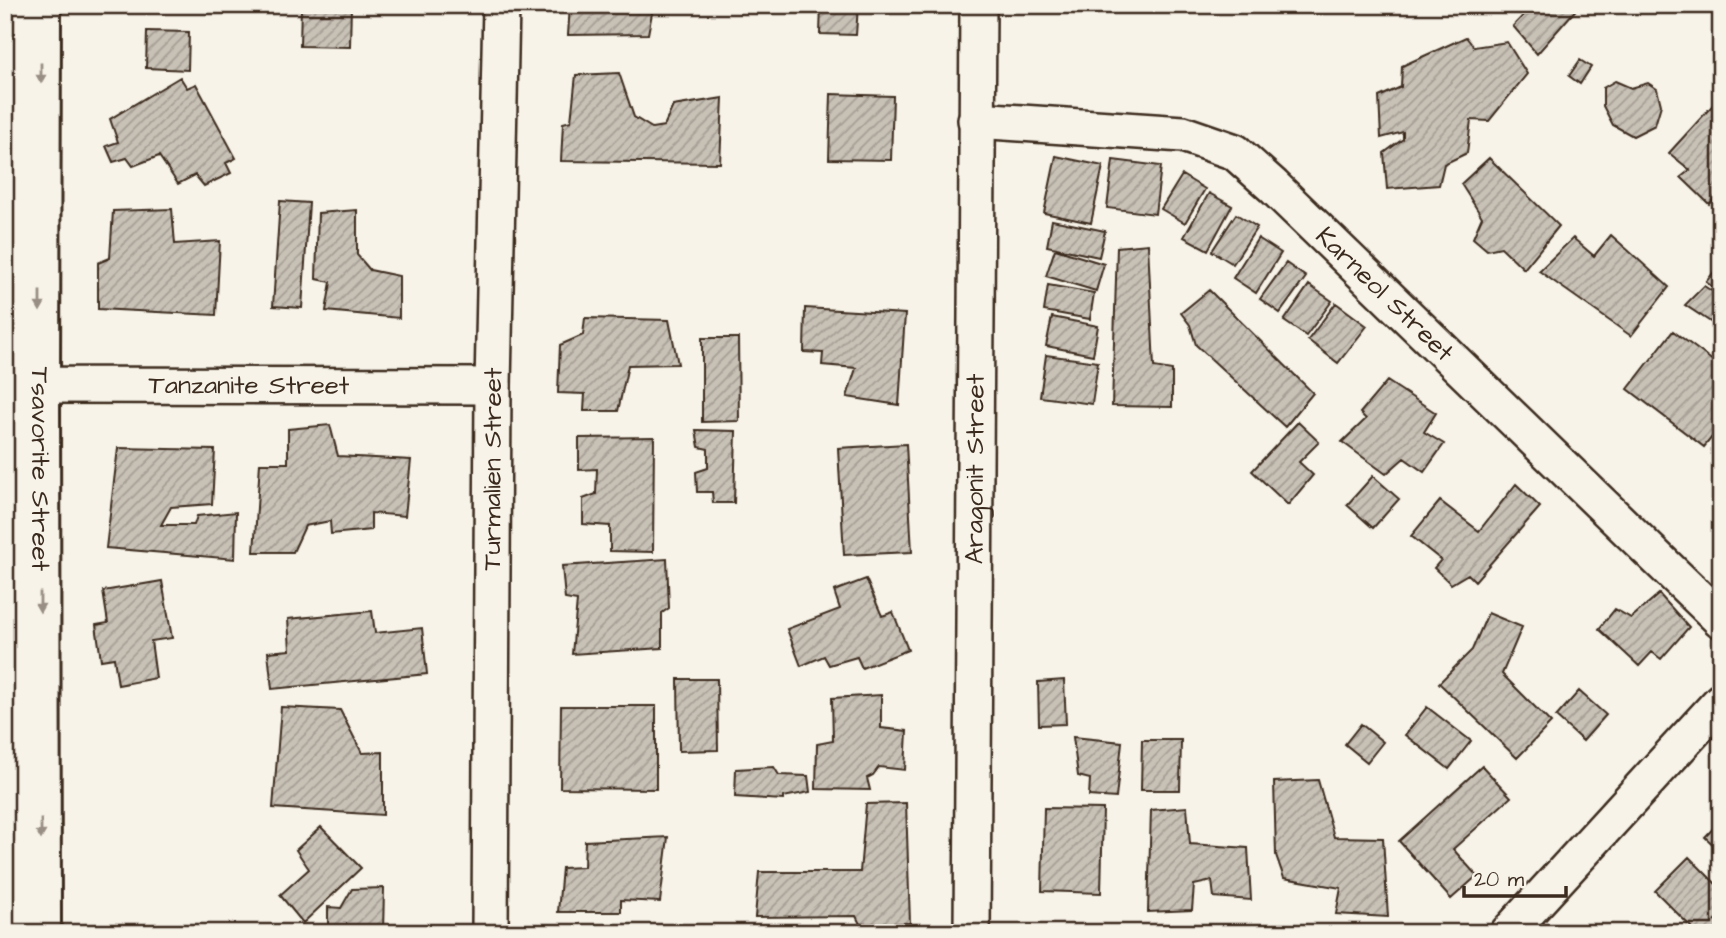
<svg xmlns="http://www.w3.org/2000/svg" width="1726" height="938" font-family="'Architects Daughter',sans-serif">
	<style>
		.building { fill: url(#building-hatch); stroke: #3b2a1e; stroke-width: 2 }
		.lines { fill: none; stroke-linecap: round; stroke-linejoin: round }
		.minor-casing { stroke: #3b2a1e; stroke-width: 40 }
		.tertiary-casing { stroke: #3b2a1e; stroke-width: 44 }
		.minor { stroke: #f7f3e8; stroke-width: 35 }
		.tertiary { stroke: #f7f3e8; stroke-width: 38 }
		.oneway { fill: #998e83 }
		.labels { text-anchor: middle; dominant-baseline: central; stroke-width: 6; stroke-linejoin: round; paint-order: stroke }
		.street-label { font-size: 26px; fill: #3b2a1e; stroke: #f7f3e8 }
	</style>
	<defs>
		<pattern id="building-hatch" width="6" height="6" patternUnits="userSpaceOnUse" patternTransform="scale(1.75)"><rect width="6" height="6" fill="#c8c1b6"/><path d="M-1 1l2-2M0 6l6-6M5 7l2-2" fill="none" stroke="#a49d93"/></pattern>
	</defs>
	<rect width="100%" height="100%" fill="#f7f3e8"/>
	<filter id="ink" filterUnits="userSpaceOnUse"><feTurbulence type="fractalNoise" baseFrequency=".0143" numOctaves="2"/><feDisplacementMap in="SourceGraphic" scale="14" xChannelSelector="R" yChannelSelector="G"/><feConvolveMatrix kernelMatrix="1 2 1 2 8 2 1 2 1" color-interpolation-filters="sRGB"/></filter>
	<g filter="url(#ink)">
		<!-- building -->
		<path class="building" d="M139,5H194V8Z
			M301,5H351L350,47L300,46Z
			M570,5H703L653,8L648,34L568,35Z
			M821,5H858L856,35L820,34Z
			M1533,5H1580L1537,54L1513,26Z
			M147,31L189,32L188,70L146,68Z
			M1466,37L1474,47L1507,42L1527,74L1489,121L1471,120L1467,153L1444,164L1439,185L1387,189L1384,153L1403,139V132L1381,138L1379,97L1401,87L1402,66Z
			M1580,60L1591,67L1580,84L1569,76Z
			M619,73L634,117L652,128L664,126L673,106L723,98L720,163L561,161L563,123L571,121L576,75Z
			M180,77L187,88L196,84L236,158L226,163L231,173L204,186L195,175L178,184L159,156L133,166L127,158L113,162L106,146L118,142L110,119Z
			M1615,81L1631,88L1648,83L1657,89L1661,105L1655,125L1633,136L1613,125L1603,106V88Z
			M831,94L893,96L891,160L829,159Z
			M1721,96V192L1709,204L1681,177L1690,170L1669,153Z
			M1056,156L1103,166L1091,223L1044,213Z
			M1489,158L1559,226L1524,269L1501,247L1487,250L1473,238L1482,217L1461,184Z
			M1113,160L1161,166L1155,214L1107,208Z
			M1182,175L1205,189L1185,223L1161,209Z
			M1209,193L1232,206L1208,250L1184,237Z
			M280,201L309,203L302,308L273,306Z
			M172,209L175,244L220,241L216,315L98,309V263L110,258L113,211Z
			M357,210V255L370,270L399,276V318L326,311L331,282L316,279L318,213Z
			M1236,214L1257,227L1233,264L1212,251Z
			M1052,220L1105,231L1099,257L1047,246Z
			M1611,235L1669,287L1631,336L1539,271L1573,238L1594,256Z
			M1258,238L1281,253L1256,293L1233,278Z
			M1148,244L1154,367L1172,370V407L1112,406L1117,247Z
			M1055,249L1104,264L1096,291L1046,276Z
			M1286,263L1306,277L1280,313L1260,299Z
			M1721,263V293L1706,282Z
			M1048,285L1094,293L1090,319L1044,311Z
			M1309,285L1332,301L1306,336L1284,321Z
			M1704,286L1721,297V329L1685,305Z
			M1209,290L1313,393L1285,427L1196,345L1190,325L1181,313Z
			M1336,303L1367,326L1338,363L1308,340Z
			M805,308L905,314L899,405L847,397L856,368L822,365L823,353L804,352Z
			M1052,317L1098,326L1093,355L1046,346Z
			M585,318L669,320L678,364L628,365L618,411H584L585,394L558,393L560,345L583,335Z
			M1673,331L1721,367V426L1704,447L1628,389Z
			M702,338H738L739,421L702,422Z
			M1046,355L1098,362L1092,404L1040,397Z
			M1387,381L1436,413L1424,432L1444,444L1424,472L1404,458L1386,474L1342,442L1366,419L1360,413Z
			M1298,422L1319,442L1299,462L1313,475L1288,505L1252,471Z
			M330,425L338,456L411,460L405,516L371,513V530L331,534L330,521L305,526L293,552H254L260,463H288V429Z
			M696,430L736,431L734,503H713L712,492H697L696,472L708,468V449L699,447Z
			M654,437L653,552L610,551V526L583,524V499L596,494L597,469L579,470V438Z
			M906,444L912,552L844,555L838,448Z
			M118,448L215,450L212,504L171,507L161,525H194L197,516L236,512L235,559L106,548Z
			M1373,476L1399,499L1373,528L1347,505Z
			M1516,484L1540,507L1475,581L1468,574L1451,584L1434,568L1441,560L1411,536L1440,501L1479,531Z
			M667,559L669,608L662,613V648L572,654L577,601L565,599L562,566Z
			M866,579L882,616L893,612L908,650L862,668L857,657L829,665L824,656L801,666L787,629L840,609L834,591Z
			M162,581L172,638L151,641L156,678L118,685L114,658L101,660L96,625L108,623L103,591Z
			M1659,594L1689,627L1661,659L1652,652L1639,666L1599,629L1615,609L1631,618Z
			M372,611L375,633L422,628L427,674L272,689L268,652L290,650L288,619Z
			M1488,613L1522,627L1502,674L1551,723L1517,758L1439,683L1472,650Z
			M678,679H717L718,750L679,751Z
			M1064,680L1066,724L1039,725L1038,682Z
			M1579,691L1606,715L1583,741L1556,717Z
			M881,695V728L907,731L905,770L879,767L873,775L867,778L870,790L816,789L817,744L833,741L832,698Z
			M561,706H656V789L560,788Z
			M281,707L340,710L362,753L383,752V815L273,808Z
			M1427,707L1471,741L1449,769L1405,735Z
			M1361,724L1383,742L1367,762L1345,744Z
			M1073,737L1122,742L1116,798L1089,796L1090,779L1078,776Z
			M1142,740H1181L1180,790H1141Z
			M1482,766L1511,797L1453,849L1477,876L1451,899L1399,841Z
			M774,767L779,775L808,776L810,792L783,797V800L735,797L736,769Z
			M1318,780L1334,837L1383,838L1388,917L1336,914L1341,888L1284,878L1276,855L1274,782Z
			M906,803L910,923L861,926L856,916L755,917L759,872H860L866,804Z
			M1187,807L1190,844L1248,848L1251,900L1214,897L1212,881L1194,885L1192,910L1148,912L1151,810Z
			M1044,808L1103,809L1101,893L1042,891Z
			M1721,820V852L1705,837Z
			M321,827L361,868L303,923L280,895L309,869L296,850Z
			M668,837L660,902L621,900V912H558L562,868L584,867L585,841Z
			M1689,857L1721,889V916L1715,921L1721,927V933H1697L1655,891Z
			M384,888L383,933L328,931V907L341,908L352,889Z"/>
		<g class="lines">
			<!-- minor casing -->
			<g class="minor-casing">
				<g id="minor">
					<path id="s1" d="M976,120L1183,134L1235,152L1273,186L1721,620"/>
					<path id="s2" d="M13,384L40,385L493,386"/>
					<path id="s3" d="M490,933L493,386L501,5"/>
					<path id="s4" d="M972,933L978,5"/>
					<path d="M1508,933L1721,701"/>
				</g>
			</g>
			<!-- tertiary casing -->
			<g class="tertiary-casing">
				<g id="tertiary">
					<path d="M12,5L13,933"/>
					<path id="s5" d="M41,5L40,385L41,933"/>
				</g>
			</g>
			<!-- minor -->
			<use href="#minor" class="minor"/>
			<!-- tertiary -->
			<use href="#tertiary" class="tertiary"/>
		</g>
		<!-- one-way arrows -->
		<defs><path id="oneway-solid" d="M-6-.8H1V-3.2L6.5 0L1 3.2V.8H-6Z" transform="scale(1.75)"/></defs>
		<g class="oneway">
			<use href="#oneway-solid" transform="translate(41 73) rotate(90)"/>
			<use href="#oneway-solid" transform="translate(40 301) rotate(90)"/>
			<use href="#oneway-solid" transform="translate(40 602) rotate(90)"/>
			<use href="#oneway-solid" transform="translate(41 829) rotate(90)"/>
		</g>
	</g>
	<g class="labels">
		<!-- street labels -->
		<g class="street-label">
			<text stroke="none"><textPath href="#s1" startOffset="469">Karneol Street</textPath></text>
			<text stroke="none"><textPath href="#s2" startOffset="236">Tanzanite Street</textPath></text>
			<text stroke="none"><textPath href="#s5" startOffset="464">Tsavorite Street</textPath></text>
			<text stroke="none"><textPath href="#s3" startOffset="464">Turmalien Street</textPath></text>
			<text stroke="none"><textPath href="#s4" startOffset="464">Aragonit Street</textPath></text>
		</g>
	</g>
	<!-- margin -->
	<rect width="1726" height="938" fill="none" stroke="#f7f3e8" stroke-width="28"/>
	<rect x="14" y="14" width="1698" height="910" fill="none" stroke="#3b2a1e" stroke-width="2.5" filter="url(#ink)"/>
	<!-- scale -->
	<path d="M1464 886v10h102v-10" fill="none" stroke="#3b2a1e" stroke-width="3.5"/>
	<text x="1474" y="886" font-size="21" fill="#3b2a1e" stroke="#f7f3e8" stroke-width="5" paint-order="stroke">20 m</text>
</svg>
